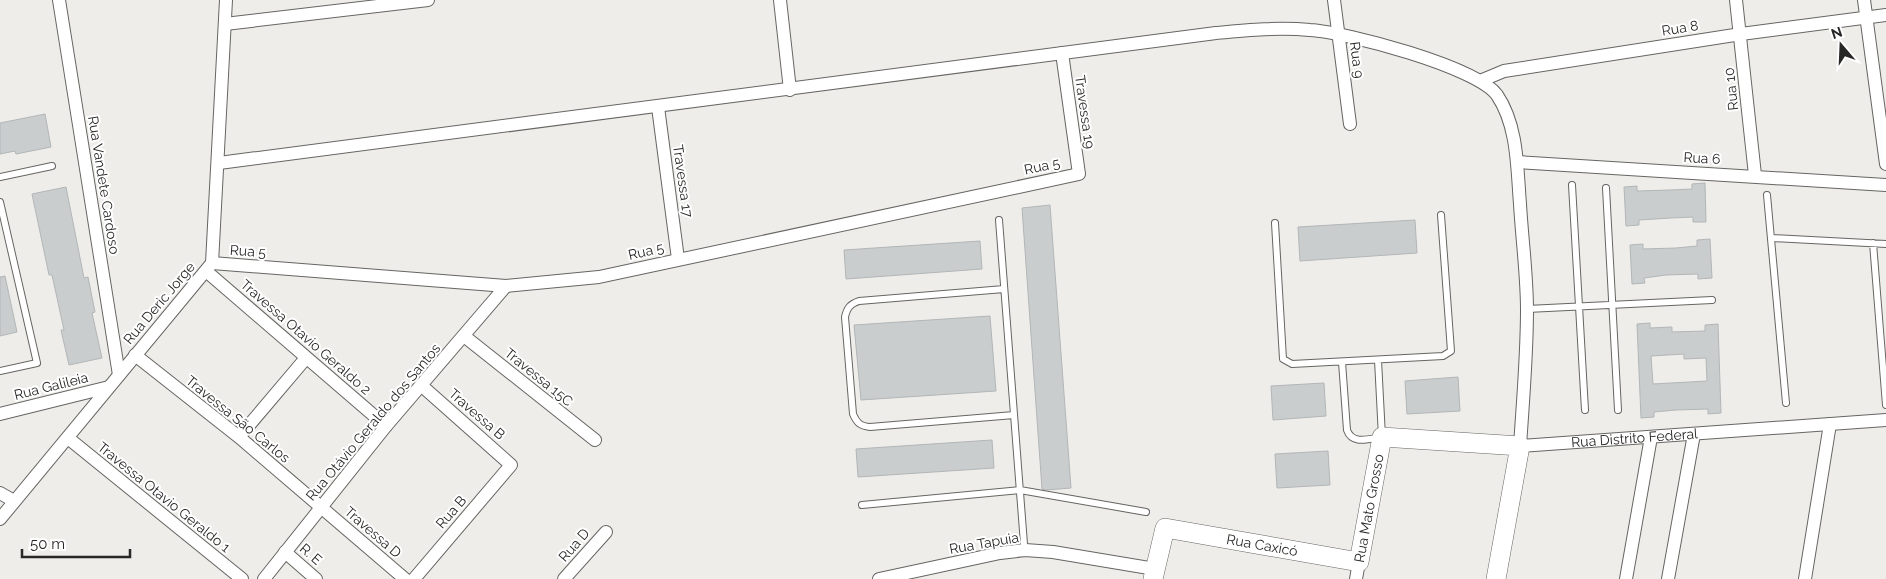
<svg xmlns="http://www.w3.org/2000/svg" width="1886" height="579" font-family="Raleway,sans-serif">
	<style>
		.building { fill: #c9cdce; stroke: #b2b6b7; fill-rule: evenodd }
		.lines { fill: none; stroke-linecap: round; stroke-linejoin: round }
		.lane-casing { stroke: #666562; stroke-width: 8 }
		.street-casing { stroke: #666562; stroke-width: 14 }
		.secondary-casing { stroke: #666562; stroke-width: 20 }
		.lane { stroke: #fff; stroke-width: 6 }
		.street { stroke: #fff; stroke-width: 12 }
		.secondary { stroke: #fff; stroke-width: 19 }
		.labels { text-anchor: middle; dominant-baseline: central; stroke-width: 4; stroke-linejoin: round; paint-order: stroke }
		.street-label { font-size: 14px; fill: #272726; stroke: #fff }
	</style>
	<rect width="100%" height="100%" fill="#efedea"/>
	<!-- building -->
	<path class="building" d="M45,114L51,147L16,154L15,151L0,154V123Z
		M1705,183L1706,222H1693V217L1671,218L1639,220V225L1626,226L1624,187L1637,186V191L1670,190L1692,189V184Z
		M66,187L84,278L88,277L95,312L92,313L102,358L69,365L61,330H64L52,275H49L32,194Z
		M1050,205L1071,488L1046,490L1042,489L1022,208Z
		M1415,220L1417,253L1300,261L1298,227Z
		M1710,239L1712,278L1698,279V274L1666,275L1644,278L1645,283L1632,284L1630,245L1643,244V249L1676,248L1697,246V240Z
		M980,241L982,269L846,279L844,250Z
		M5,276L17,332L0,336V277Z
		M990,316L996,391L861,400L854,325Z
		M1650,323V328L1672,327V332L1705,331V325L1718,324L1721,413L1708,414V409L1676,410L1654,412V417L1641,418L1637,324ZM1684,354V359L1706,358L1707,381L1653,384L1651,356Z
		M1458,377L1460,411L1407,414L1405,381Z
		M1324,383L1326,416L1273,420L1271,386Z
		M992,440L994,468L858,477L856,449Z
		M1328,451L1330,485L1277,488L1275,454Z"/>
	<g class="lines">
		<!-- lane casing -->
		<g class="lane-casing">
			<path id="lane" d="M0,177L52,166
				M1572,185L1585,410
				M1606,188L1618,410
				M1767,195L1786,403
				M0,202L37,363L0,371
				M999,220L1024,544
				M1275,223L1283,359L1292,364L1443,356L1451,351L1441,215
				M1772,238L1886,244
				M1873,243L1886,405
				M1004,289L859,301C850,304 847,308 845,317L853,414C857,423 860,426 870,427L1014,415
				M1527,309L1712,300
				M1342,362L1347,430C1352,445 1369,439 1382,437L1378,360
				M862,505L1020,490L1146,512"/>
		</g>
		<!-- street casing -->
		<g class="street-casing">
			<g id="street">
				<path d="M59,0L119,375"/>
				<path d="M780,0L790,90"/>
				<path d="M1334,0L1350,124"/>
				<path d="M1736,0L1755,175"/>
				<path d="M1864,0L1886,164"/>
				<path d="M225,24L428,0"/>
				<path d="M1480,81L1504,71L1741,34L1886,15"/>
				<path d="M658,107L678,259"/>
				<path d="M1517,162L1886,185"/>
				<path id="s1" d="M219,163L1216,33C1248,30 1279,27 1310,30C1346,32 1477,67 1497,95C1518,126 1517,168 1520,204C1522,239 1527,275 1527,310C1527,355 1523,400 1520,446L1886,420"/>
				<path d="M212,263L506,286L599,277L1079,174L1062,53"/>
				<path d="M206,271L386,426"/>
				<path d="M464,336L595,440"/>
				<path d="M135,355L239,437L405,579"/>
				<path d="M0,414L109,387"/>
				<path d="M239,437L306,358"/>
				<path d="M68,438L242,579"/>
				<path d="M0,493L14,501"/>
				<path d="M0,519L212,263L226,0"/>
				<path d="M285,552L316,579"/>
				<path d="M264,579L386,426L506,286"/>
				<path d="M414,579L511,465L422,386"/>
				<path d="M564,579L606,532"/>
				<path d="M879,579L1000,553L1025,550L1053,552L1155,569"/>
				<path d="M1356,579L1359,562"/>
				<path d="M1626,579L1651,437"/>
				<path d="M1668,579L1694,434"/>
				<path d="M1805,579L1830,424"/>
			</g>
		</g>
		<!-- secondary casing -->
		<g class="secondary-casing">
			<g id="secondary">
				<path id="s2" d="M1153,579L1165,528L1359,562L1382,437L1520,446L1496,579"/>
			</g>
		</g>
		<!-- lane -->
		<use href="#lane" class="lane"/>
		<!-- street -->
		<use href="#street" class="street"/>
		<!-- secondary -->
		<use href="#secondary" class="secondary"/>
	</g>
	<g class="labels">
		<!-- street labels -->
		<g class="street-label">
			<text transform="translate(1680 28) rotate(-9)">Rua 8</text>
			<text transform="translate(1357 60) rotate(83)">Rua 9</text>
			<text transform="translate(1731 89) rotate(-96)">Rua 10</text>
			<text transform="translate(1085 112) rotate(82)">Travessa 19</text>
			<text transform="translate(1702 158) rotate(3)">Rua 6</text>
			<text transform="translate(1042 166) rotate(-12)">Rua 5</text>
			<text transform="translate(683 181) rotate(82)">Travessa 17</text>
			<text transform="translate(104 185) rotate(81)">Rua Vandete Cardoso</text>
			<text transform="translate(248 251) rotate(4)">Rua 5</text>
			<text transform="translate(646 251) rotate(-13)">Rua 5</text>
			<text transform="translate(159 303) rotate(-50)">Rua Deric Jorge</text>
			<text transform="translate(306 337) rotate(41)">Travessa Otavio Geraldo 2</text>
			<text transform="translate(539 377) rotate(39)">Travessa 15C</text>
			<text transform="translate(51 386) rotate(-14)">Rua Galileia</text>
			<text transform="translate(477 414) rotate(41)">Travessa B</text>
			<text transform="translate(238 419) rotate(39)">Travessa São Carlos</text>
			<text transform="translate(373 422) rotate(-50)">Rua Otávio Geraldo dos Santos</text>
			<text stroke="none"><textPath href="#s1" startOffset="1770">Rua Distrito Federal</textPath></text>
			<text transform="translate(164 497) rotate(39)">Travessa Otavio Geraldo 1</text>
			<text stroke="none"><textPath href="#s2" startOffset="304">Rua Mato Grosso</textPath></text>
			<text transform="translate(451 512) rotate(-49)">Rua B</text>
			<text transform="translate(373 532) rotate(41)">Travessa D</text>
			<text transform="translate(984 543) rotate(-10)">Rua Tapuia</text>
			<text transform="translate(574 545) rotate(-49)">Rua D</text>
			<text stroke="none"><textPath href="#s2" startOffset="151">Rua Caxicó</textPath></text>
			<text transform="translate(311 554) rotate(41)">R. E</text>
		</g>
	</g>
	<!-- north arrow -->
	<g transform="translate(1841 45) rotate(341)" stroke="#ffffff" stroke-width="4" paint-order="stroke">
	<path d="M0-4L9 19L0 12L-9 19Z" fill="#272726"/>
	<text y="-8" font-size="14" font-weight="bold" text-anchor="middle" fill="#272726">N</text>
	</g>
	<!-- scale -->
	<path d="M22 549v8h108v-8" fill="none" stroke="#272726" stroke-width="2.5"/>
	<text x="30" y="549" font-size="15" fill="#272726" stroke="#ffffff" stroke-width="4" paint-order="stroke">50 m</text>
</svg>
